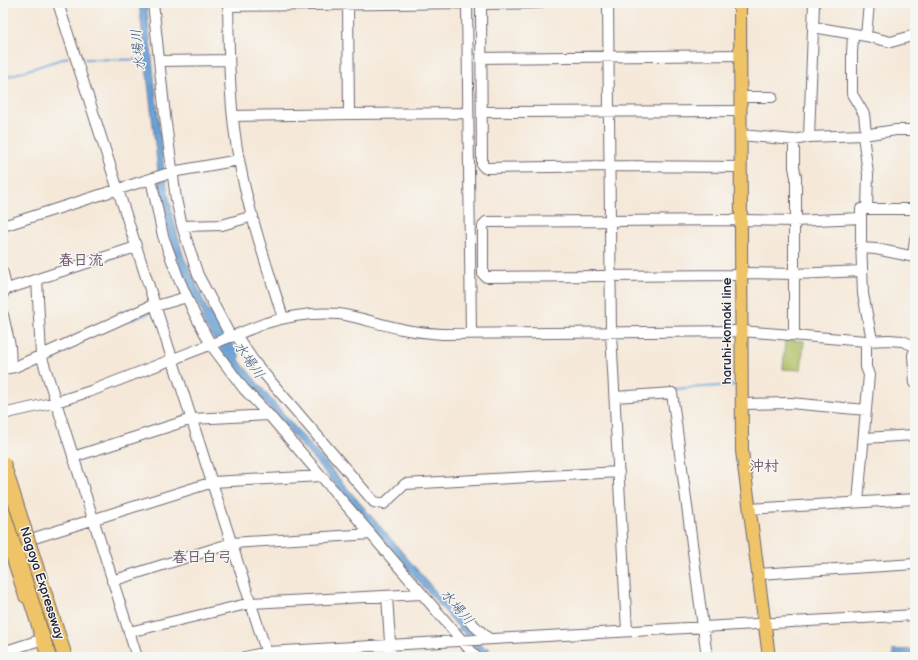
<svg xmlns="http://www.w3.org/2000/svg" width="918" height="660" font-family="'Balsamiq Sans','Klee One',sans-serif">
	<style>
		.green { fill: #afc063; stroke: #68714f }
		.water { fill: #68a0d6; stroke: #456188 }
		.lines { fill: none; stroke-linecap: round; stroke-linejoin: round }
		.stream { stroke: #68a0d6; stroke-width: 2 }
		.minor-casing { stroke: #6c6772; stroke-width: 12 }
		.major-casing { stroke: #6c6772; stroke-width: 14 }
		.highway-casing { stroke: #6c6772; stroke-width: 16 }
		.minor { stroke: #fff; stroke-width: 10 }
		.major { stroke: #efc469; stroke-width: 12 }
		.highway { stroke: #efc469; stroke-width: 14 }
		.highway-bridge-casing { stroke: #6c6772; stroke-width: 16; stroke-linecap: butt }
		.highway-bridge { stroke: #efc469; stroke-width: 14 }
		.labels { text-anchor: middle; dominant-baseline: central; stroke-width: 3; stroke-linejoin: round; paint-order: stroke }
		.street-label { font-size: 13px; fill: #22223b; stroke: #f6f6f2 }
		.water-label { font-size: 14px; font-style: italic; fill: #3e5479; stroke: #f6f6f2 }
		.quarter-label { font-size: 15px; font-weight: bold; fill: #6c516b; stroke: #f6f6f2 }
	</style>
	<rect width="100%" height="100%" fill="#f6f6f2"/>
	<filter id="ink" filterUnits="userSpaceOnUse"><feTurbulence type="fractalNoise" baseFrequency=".025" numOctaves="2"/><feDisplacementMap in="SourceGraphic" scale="8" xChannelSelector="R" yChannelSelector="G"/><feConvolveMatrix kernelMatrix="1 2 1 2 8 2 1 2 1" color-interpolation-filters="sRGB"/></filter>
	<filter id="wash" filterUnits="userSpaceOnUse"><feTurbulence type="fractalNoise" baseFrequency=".012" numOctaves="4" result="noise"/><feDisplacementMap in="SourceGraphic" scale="16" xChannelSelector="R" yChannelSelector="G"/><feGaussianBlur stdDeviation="0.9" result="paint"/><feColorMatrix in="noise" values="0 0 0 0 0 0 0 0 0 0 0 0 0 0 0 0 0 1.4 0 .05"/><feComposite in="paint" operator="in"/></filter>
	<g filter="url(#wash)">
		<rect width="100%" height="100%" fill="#f5e8d8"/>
		<!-- green -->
		<path class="green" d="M785,340L804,341L801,370L783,369Z"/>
		<!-- water -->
		<path class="water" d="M139,3H146L164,170L173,218L183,255L208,311L215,315L239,354V360L265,392L485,649L488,647L490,649L487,651L493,657H484L461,630L459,631L458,630L459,628L264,402L234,365L226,358L202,321L203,314L195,299H192L191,298L193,296C184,276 175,256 169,235C165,220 163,204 160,188Z
			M915,649V657H893V650Z"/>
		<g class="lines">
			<!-- stream -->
			<path class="stream" d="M85,59L148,60
				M3,78L68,57
				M132,320L151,312
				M673,389L736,385"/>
		</g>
	</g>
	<g filter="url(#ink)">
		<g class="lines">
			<!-- minor casing -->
			<g class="minor-casing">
				<path id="minor" d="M58,3L268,657
					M153,3L165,116L176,199L182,226L198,275L231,337
					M228,3C229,55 229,108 239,160C249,214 267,266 283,318
					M348,3L349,114L468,113
					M467,3L471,334
					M540,3L484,4L481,6L482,165L485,168L610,166L741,167
					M608,3L611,333L627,631
					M228,6L468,3
					M813,27L866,36L891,42L915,35
					M853,35L852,53V94L864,114L866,133
					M866,36L869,3
					M481,58L740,55
					M159,61L229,60
					M741,97H772
					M482,112L741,111
					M233,116L349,114
					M741,135L794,140L809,137L863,135L896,130H915
					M863,135L868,174L867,208
					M809,137L814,3
					M794,140V167L796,177V221
					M151,179L163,236L178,277L194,313L211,345L244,389L269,415L476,657
					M861,218L794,221L742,220L486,222L483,226V274L486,277L735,275L748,273L795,274L862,271
					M794,221V335
					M3,226L172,172L239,160
					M182,226L222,225L253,216
					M861,248L876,249L915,257
					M913,257L915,239
					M3,273L5,283L3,294
					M37,279L41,355L137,657
					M4,290L136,247
					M156,306L187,297
					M3,315L10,346L11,367
					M236,335L255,363L374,502L384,504L405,484L619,472
					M872,340L863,294L861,240V209H915
					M915,350L913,355L915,383
					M3,369L15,367L155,304
					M615,397L672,393L707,657
					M741,404L790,403L866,410
					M3,414L56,402L91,391L266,323C289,316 314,312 339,314C360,317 381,325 402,329C415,332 428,333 442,334L741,331L866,341L889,340L902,341L915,346
					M864,438L915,435
					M73,457L192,419L269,415
					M858,502L869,375L866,367V341
					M749,509L915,499
					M31,539L213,482L321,476
					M758,574L915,564
					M112,581L232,543L371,534
					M387,596L391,657
					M470,622L489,639
					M129,632L251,603L421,594
					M3,652L40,640
					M245,657L267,652L915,615"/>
			</g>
			<!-- major casing -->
			<g class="major-casing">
				<path id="major" d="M740,3L742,451L769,657"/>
			</g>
			<!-- highway casing -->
			<g class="highway-casing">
				<path id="highway" d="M3,489L35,587L44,606
					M3,524L26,596
					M26,585L49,657"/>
			</g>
			<!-- minor -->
			<use href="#minor" class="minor"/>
			<!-- major -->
			<use href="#major" class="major"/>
			<!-- highway -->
			<use href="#highway" class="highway"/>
			<!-- highway-bridge casing -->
			<g class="highway-bridge-casing">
				<path id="highway-bridge" d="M3,463L65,657"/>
			</g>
			<!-- highway-bridge -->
			<use href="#highway-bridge" class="highway-bridge"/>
		</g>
	</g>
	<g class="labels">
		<!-- street labels -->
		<g class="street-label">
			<text transform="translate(727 331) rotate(-90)">haruhi-komaki line</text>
			<text transform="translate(42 583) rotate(72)">Nagoya Expressway</text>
		</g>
		<!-- water labels -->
		<g class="water-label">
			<text transform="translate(138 50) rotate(-96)">水場川</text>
			<text transform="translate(249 360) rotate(55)">水場川</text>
			<text transform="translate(457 607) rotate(49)">水場川</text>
		</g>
		<!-- quarter labels -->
		<g class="quarter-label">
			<text x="81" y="260">春日流</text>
			<text x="764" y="466">沖村</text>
			<text x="202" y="557">春日白弓</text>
		</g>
	</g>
	<!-- margin -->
	<rect width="918" height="660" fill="none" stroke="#f6f6f2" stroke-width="16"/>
</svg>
